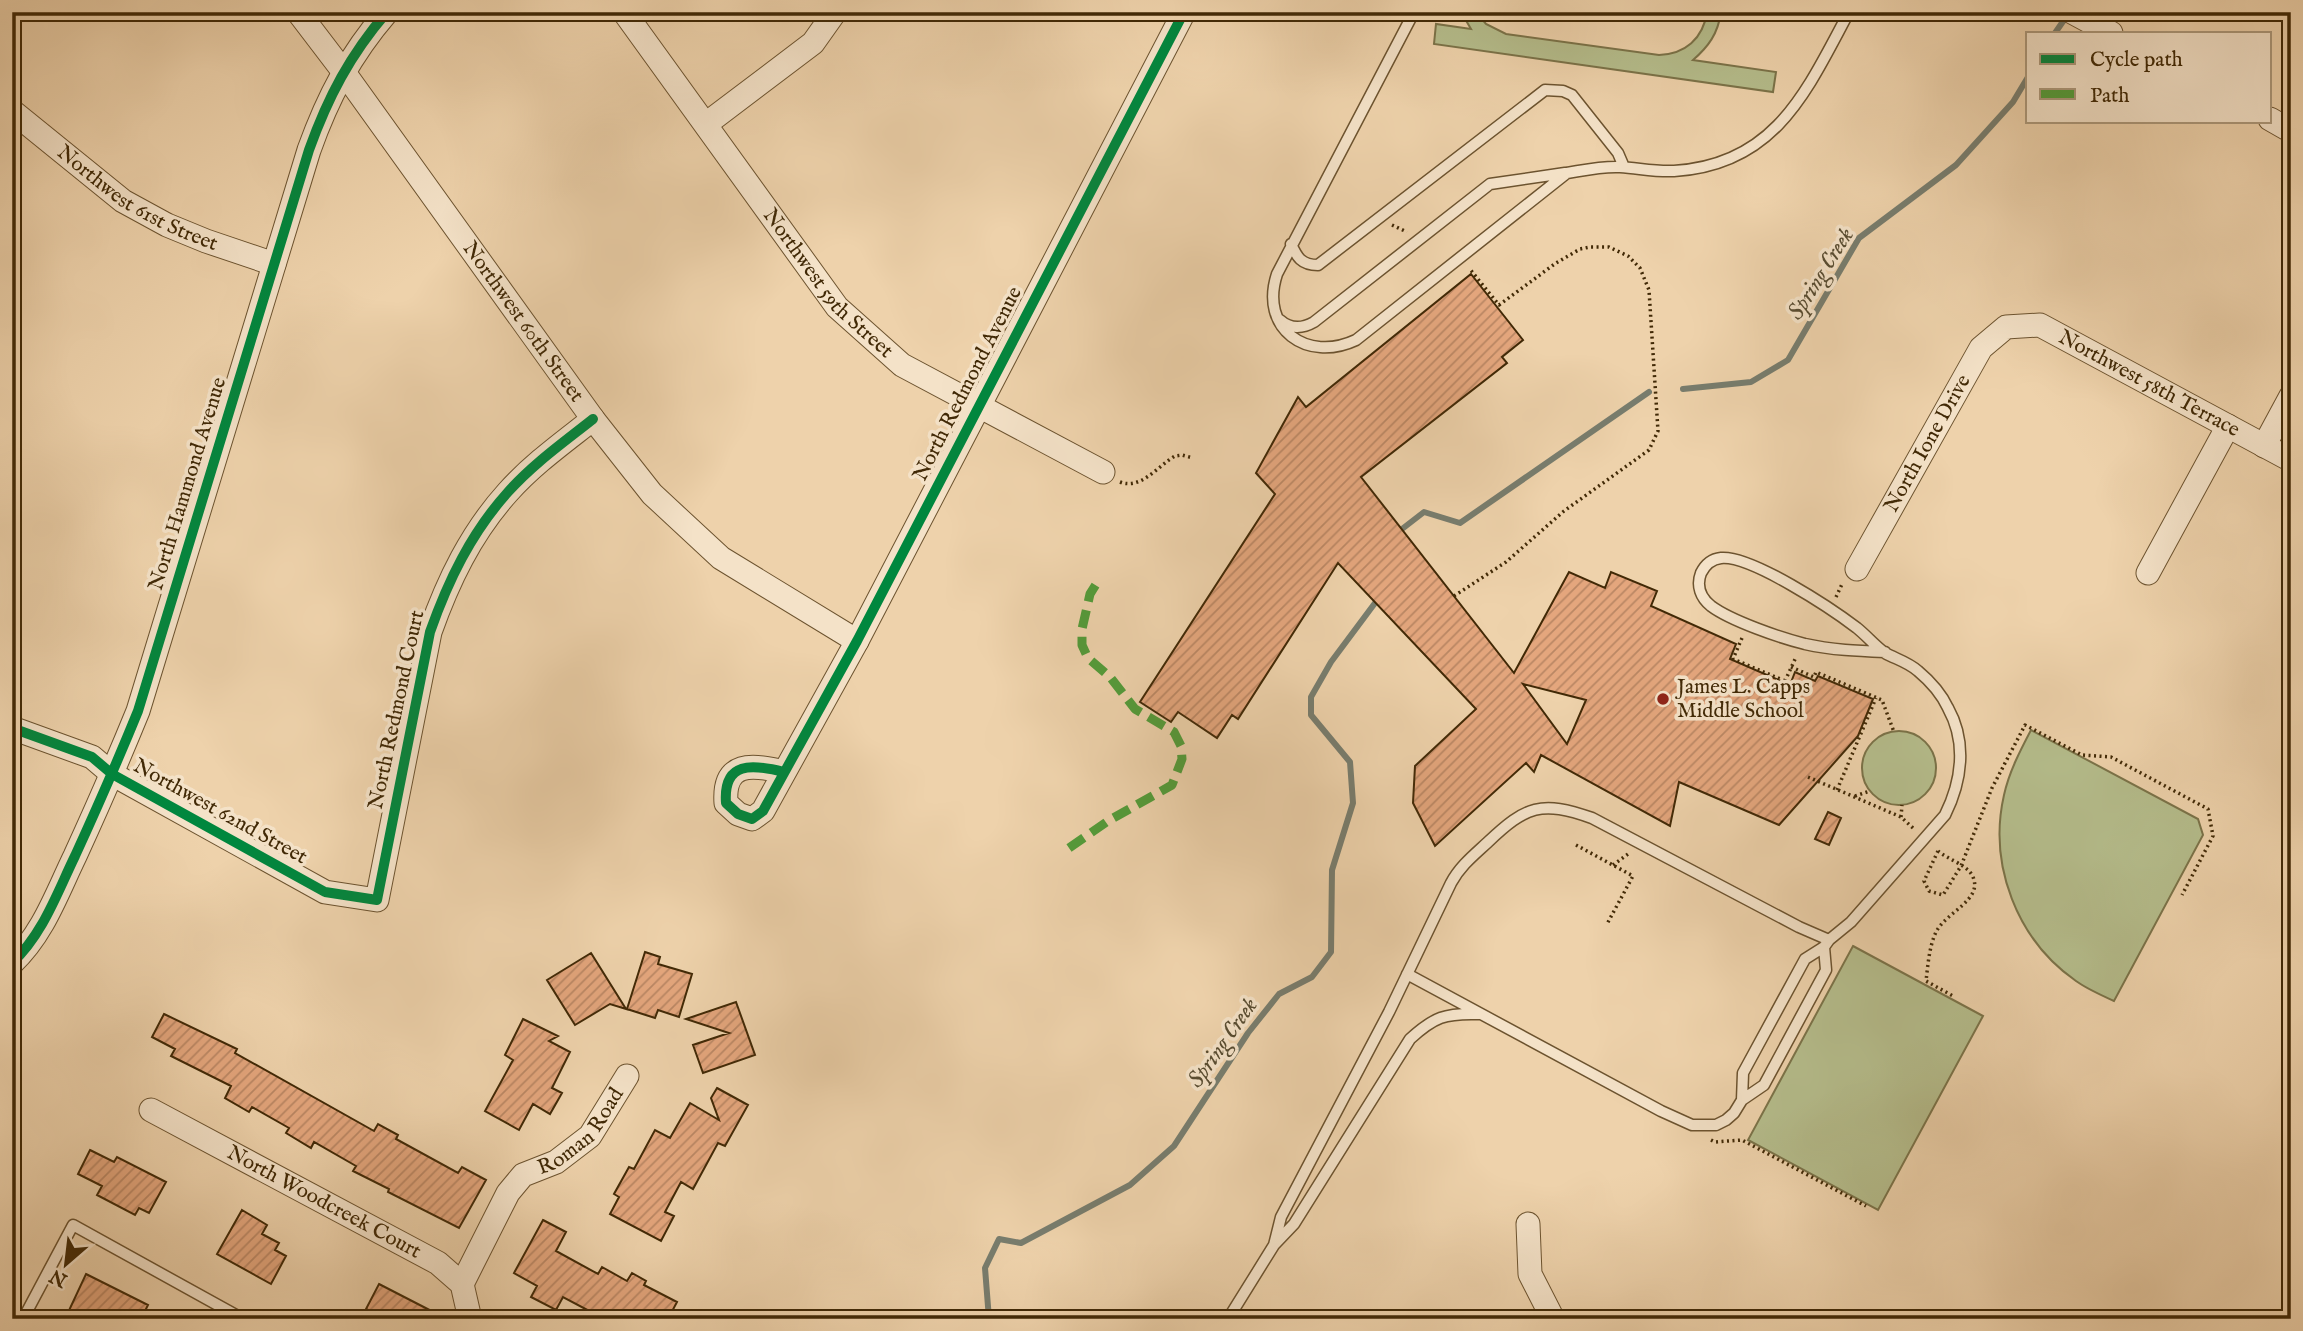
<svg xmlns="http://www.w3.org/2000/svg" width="2303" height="1331" font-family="'IM FELL English',serif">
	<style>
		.park { fill: #b5bd8c; stroke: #7b7349; stroke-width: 2 }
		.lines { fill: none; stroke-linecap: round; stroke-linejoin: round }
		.stream { stroke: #787d6e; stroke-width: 6 }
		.building { fill: url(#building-hatch); stroke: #412906; stroke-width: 2; fill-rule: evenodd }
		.lane-casing { stroke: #6c532f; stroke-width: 13 }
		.street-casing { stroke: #6c532f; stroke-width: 25 }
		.path { stroke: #412906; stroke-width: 3.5; stroke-dasharray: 2 3.5; stroke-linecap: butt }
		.lane { stroke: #f4e2c8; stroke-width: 10 }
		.street { stroke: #f4e2c8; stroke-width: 23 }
		.quiet { stroke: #539c3a; stroke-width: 9; stroke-dasharray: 18 9; stroke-linecap: butt }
		.cycleway-casing { stroke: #f4e2c8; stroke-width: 15 }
		.cycleway { stroke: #00873e; stroke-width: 10 }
		.poi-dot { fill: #8f2418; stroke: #f4e2c8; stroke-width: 2.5 }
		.labels { text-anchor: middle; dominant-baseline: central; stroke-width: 7; stroke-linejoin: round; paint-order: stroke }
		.street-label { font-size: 21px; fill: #412906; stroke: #f4e2c8 }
		.poi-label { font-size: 21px; fill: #412906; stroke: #f4e2c8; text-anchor: start }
		.water-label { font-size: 23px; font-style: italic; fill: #584c31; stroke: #f4e2c8 }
	</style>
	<defs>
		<pattern id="building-hatch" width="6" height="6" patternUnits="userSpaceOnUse" patternTransform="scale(1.75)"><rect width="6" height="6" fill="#e4a67d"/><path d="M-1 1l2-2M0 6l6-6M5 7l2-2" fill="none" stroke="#ba8764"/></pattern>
	</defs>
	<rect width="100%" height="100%" fill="#eed2ab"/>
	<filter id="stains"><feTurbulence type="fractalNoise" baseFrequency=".00286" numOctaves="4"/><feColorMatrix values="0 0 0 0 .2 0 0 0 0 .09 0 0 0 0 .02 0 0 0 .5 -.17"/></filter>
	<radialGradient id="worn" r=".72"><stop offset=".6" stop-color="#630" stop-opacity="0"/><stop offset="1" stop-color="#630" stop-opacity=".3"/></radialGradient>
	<!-- park -->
	<path class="park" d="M1461,12H1476L1486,24L1506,34L1659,55C1685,54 1703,39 1707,12H1721C1718,34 1708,47 1693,60L1776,72L1773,92L1434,44L1436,24L1471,29Z
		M2031,730L2198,819L2203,835L2114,1001C2101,995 2087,989 2076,981C2017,940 1988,865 2004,795C2009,772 2020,751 2031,730Z
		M1862 768a37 37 0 1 1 74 0a37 37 0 1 1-74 0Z
		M1853,946L1983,1016L1878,1210L1748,1140Z"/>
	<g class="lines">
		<!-- stream -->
		<path class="stream" d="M2055,33L2064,20
			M1683,389L1751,382L1788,360L1859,238L1956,165L2013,102L2028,77
			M1402,529L1424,512L1460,523L1649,392
			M989,1319L985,1268L999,1239L1021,1243L1130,1185L1174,1146L1248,1033L1279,994L1312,977L1331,952L1332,870L1353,803L1350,762L1311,715V697L1331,662L1375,603"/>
	</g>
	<!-- building -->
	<path class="building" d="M1471,274L1523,340L1502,357L1507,363L1361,477L1514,673L1569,572L1605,588L1611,572L1657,591L1651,606L1736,644L1730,659L1790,685L1795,672L1815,681L1818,676L1873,699L1858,736L1779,825L1679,782L1670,826L1541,755L1534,772L1526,763L1435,846L1413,803L1415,766L1476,709L1338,563L1238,719L1232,715L1217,738L1178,712L1171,722L1140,702L1275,494L1256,473L1298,397L1306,407ZM1523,684L1586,700L1567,744Z
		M1828,812L1841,818L1829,845L1815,839Z
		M645,952L660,957L658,964L692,974L679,1017L658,1010L655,1018L627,1009Z
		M591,953L626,1009L610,1004L575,1025L547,980Z
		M736,1002L755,1055L703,1073L693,1045L729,1033L686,1019Z
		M164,1014L237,1049L235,1053L374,1131L378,1124L398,1135L396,1139L458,1173L462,1167L486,1180L459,1228L388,1192L389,1189L353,1171L356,1166L314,1142L311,1148L286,1133L289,1128L252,1107L249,1112L225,1098L231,1086L171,1056L175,1049L152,1037Z
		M523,1019L558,1036L549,1041L570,1052L552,1088L562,1093L550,1114L533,1104L519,1130L485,1111L513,1060L505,1055Z
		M717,1088L748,1105L725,1146L718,1143L693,1189L681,1182L665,1212L674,1216L661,1241L610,1214L619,1197L614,1194L629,1167L634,1169L655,1130L670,1138L690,1103L719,1120L711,1098Z
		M90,1150L114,1162L117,1157L166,1182L149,1213L139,1208L135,1215L97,1195L102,1186L78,1174Z
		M242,1210L267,1225L262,1234L279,1243L275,1250L286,1256L271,1284L217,1254Z
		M543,1220L566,1232L556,1251L598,1274L602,1267L627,1281L632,1273L646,1281L644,1285L677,1302L668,1319H592L595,1314L563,1297L556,1310L531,1297L537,1286L514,1273Z
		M86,1274L148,1305L141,1319H65Z
		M379,1284L447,1319H371L374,1313L366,1309Z"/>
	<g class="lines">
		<!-- lane casing -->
		<g class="lane-casing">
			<path id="lane" d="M1414,12L1277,274C1259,329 1307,363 1356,340L1567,173C1585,170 1602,166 1620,167C1638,168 1655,172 1674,171C1776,165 1807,90 1849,12
				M1291,244C1297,257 1301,265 1318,265L1545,90L1563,91L1572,95L1618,153L1624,167
				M1280,320C1290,329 1302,329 1314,322L1490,184L1565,173
				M1407,974L1661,1111L1692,1125H1716L1726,1120L1734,1113L1742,1100L1764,1085L1826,970L1824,947
				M1742,1100L1743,1073L1805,959L1824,947L1829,940L1851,922L1945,815C1962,781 1967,742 1948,708C1941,693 1930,681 1918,671C1908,662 1896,659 1885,653C1875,646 1867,636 1857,628C1832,609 1751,555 1721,558C1712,559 1705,565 1701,573C1696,586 1701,598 1711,606C1731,621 1781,638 1805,644C1832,650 1858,651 1885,652
				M1274,1245L1281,1217L1389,1012L1451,883C1460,866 1474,855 1488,842C1526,806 1541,800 1592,818L1799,927L1829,940
				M23,1319L73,1225L243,1319
				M1228,1319L1274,1245L1294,1224L1410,1039C1434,1017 1445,1013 1478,1014"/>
		</g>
		<!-- street casing -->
		<g class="street-casing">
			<g id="street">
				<path id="s1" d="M298,12L343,71L593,419L652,494L721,558L857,641"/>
				<path id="s2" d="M624,12L837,307L902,365L1103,472"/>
				<path d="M2072,12L2111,33"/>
				<path id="s3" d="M12,111L123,201L167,225L206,241L274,264"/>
				<path d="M2270,119L2291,131"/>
				<path d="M706,124L813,43L835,12"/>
				<path d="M2264,446L2291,396"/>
				<path id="s4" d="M1857,569L1981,348L2006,327L2040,325L2291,460"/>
				<path d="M2148,573L2228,426"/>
				<path d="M12,728L92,757L112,774L325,892L377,900L430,632C448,581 471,533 508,492C533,464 564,442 593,419"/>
				<path d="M784,772C752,764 723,761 726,803L738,814L752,819L763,811L857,641L1184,12"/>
				<path d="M12,963C43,934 57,893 75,856C97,808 118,760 138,711L309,150C328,97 350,55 387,12"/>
				<path id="s5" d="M151,1110L438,1263L462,1284L470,1319"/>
				<path d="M1528,1224L1530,1274L1553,1319"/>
				<path id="s6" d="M462,1284L508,1193L523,1175L556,1162L590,1136L627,1076"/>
			</g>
		</g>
		<!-- path -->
		<path class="path" d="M1392,225L1407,232
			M1120,482C1141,490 1158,466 1175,456L1182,455L1193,458
			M1454,596L1506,562L1564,511L1649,450L1658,431L1649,290L1640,268L1628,256L1609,247H1590L1580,249L1556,263L1499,305L1469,268
			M1836,597L1843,582
			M1742,638L1733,659L1785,681
			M1791,667L1814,677L1816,672L1882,700L1894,732
			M1785,681L1796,657
			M1808,777L1901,817L1913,828
			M1837,790L1876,698
			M1855,796L1870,791
			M1901,817L1902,805
			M1576,845L1633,876L1607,924
			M1938,851L1924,881L1929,891L1943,895L1961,866L1992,788L2025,725L2082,755L2111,757L2208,809L2213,836L2182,895
			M1938,851C1947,859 1968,865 1973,877C1983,900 1946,912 1936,932C1929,947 1928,965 1926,981L1953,996
			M1613,865L1628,854
			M1711,1140L1715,1142L1742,1140L1866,1206"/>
		<!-- lane -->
		<use href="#lane" class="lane"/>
		<!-- street -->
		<use href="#street" class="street"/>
		<!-- quiet -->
		<path class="quiet" d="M1069,848L1108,821L1172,785L1182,759L1181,746L1174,732L1135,709L1110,677L1088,658L1082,645V629L1090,594L1100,578"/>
		<!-- cycleway casing -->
		<g class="cycleway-casing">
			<path id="cycleway" d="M12,728L92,757L112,774L325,892L377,900L430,632C448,581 471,533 508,492C533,464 564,442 593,419
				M784,772C752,764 723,761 726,803L738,814L752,819L763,811L857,641L1184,12
				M12,963C43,934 57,893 75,856C97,808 118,760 138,711L309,150C328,97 350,55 387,12"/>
		</g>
		<!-- cycleway -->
		<use href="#cycleway" class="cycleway"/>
	</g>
	<!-- markers -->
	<circle class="poi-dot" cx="1663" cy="699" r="7"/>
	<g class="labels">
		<!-- street labels -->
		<g class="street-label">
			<text stroke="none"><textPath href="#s3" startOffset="154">Northwest 61st Street</textPath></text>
			<text stroke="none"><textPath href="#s2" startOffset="340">Northwest 59th Street</textPath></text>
			<text stroke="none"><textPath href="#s1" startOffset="383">Northwest 60th Street</textPath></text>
			<text transform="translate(968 384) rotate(-63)">North Redmond Avenue</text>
			<text stroke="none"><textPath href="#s4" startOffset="444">Northwest 58th Terrace</textPath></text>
			<text stroke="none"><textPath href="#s4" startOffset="144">North Ione Drive</textPath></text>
			<text transform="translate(188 484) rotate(-73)">North Hammond Avenue</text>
			<text transform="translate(397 710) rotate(-78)">North Redmond Court</text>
			<text transform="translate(220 812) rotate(29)">Northwest 62nd Street</text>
			<text stroke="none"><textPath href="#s6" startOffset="200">Roman Road</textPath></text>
			<text stroke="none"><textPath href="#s5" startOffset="196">North Woodcreek Court</textPath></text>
		</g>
		<!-- poi labels -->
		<g class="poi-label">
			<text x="1677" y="687">James L. Capps<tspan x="1677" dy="24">Middle School</tspan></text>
		</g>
		<!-- water labels -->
		<g class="water-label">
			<text transform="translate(1821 274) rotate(-58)">Spring Creek</text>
			<text transform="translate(1223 1043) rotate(-55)">Spring Creek</text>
		</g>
	</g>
	<!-- margin -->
	<rect width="2303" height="1331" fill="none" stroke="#eed2ab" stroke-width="42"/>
	<rect x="14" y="14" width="2275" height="1303" fill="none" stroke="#412906" stroke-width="3.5"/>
	<rect x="21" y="21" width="2261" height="1289" fill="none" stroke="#412906" stroke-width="2"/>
	<!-- legend -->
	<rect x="2026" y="32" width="245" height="91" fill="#f4e2c8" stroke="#ac987a" stroke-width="2"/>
	<rect x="2040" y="54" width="35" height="10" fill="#00873e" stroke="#ac987a" stroke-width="2"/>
	<text x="2090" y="66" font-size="21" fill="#412906">Cycle path</text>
	<rect x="2040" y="89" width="35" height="10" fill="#539c3a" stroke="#ac987a" stroke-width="2"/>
	<text x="2090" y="102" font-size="21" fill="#412906">Path</text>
	<!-- north arrow -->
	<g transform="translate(66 1264) rotate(208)" stroke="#f4e2c8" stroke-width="5" paint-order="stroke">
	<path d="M0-5L12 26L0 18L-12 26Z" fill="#412906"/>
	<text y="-10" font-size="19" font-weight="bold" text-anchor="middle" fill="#412906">N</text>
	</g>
	<rect width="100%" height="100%" filter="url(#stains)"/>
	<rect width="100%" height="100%" fill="url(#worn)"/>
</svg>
